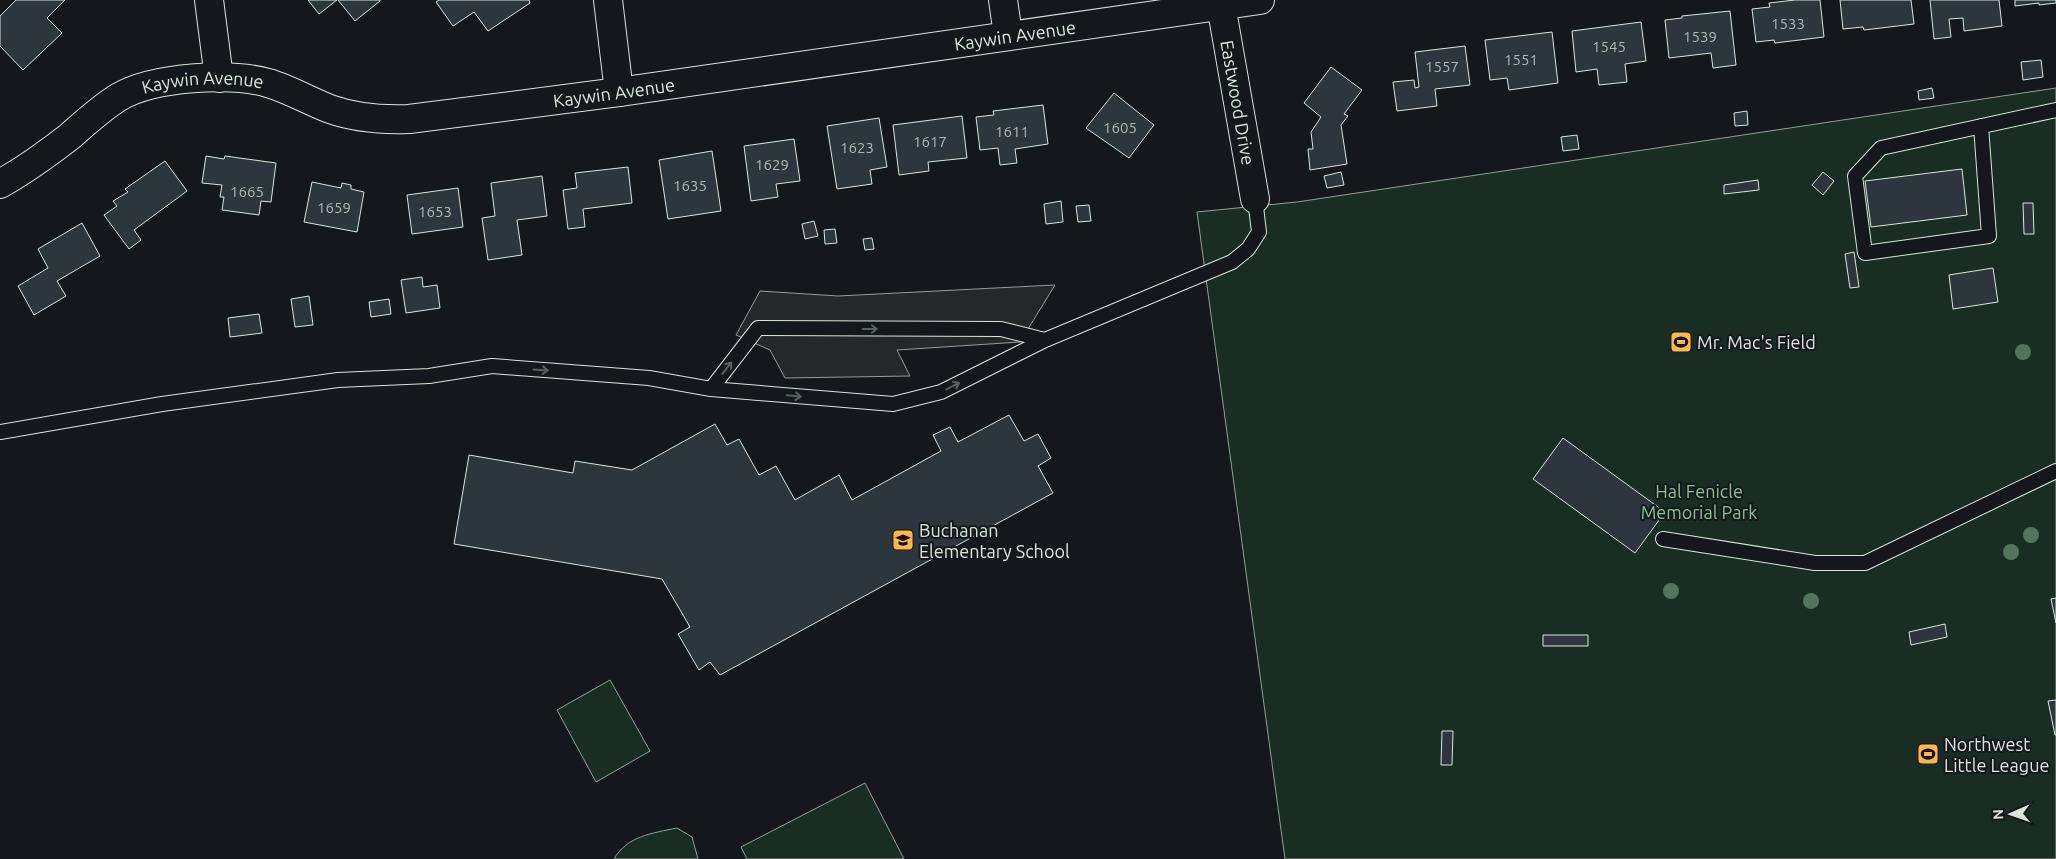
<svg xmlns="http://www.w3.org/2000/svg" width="2056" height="859" font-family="Ubuntu,sans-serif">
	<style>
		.green { fill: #1a2d24; stroke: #939e99 }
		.parking { fill: #24282b; stroke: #939e99 }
		.building { fill: #2c363c; stroke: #d8e6dc }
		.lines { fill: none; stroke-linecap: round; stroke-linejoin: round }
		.service-casing { stroke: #d8e6dc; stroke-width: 16 }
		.minor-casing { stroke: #d8e6dc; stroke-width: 30 }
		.service { stroke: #14181c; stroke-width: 14 }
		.minor { stroke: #14181c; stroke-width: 28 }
		.tree { fill: #55745f }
		.oneway { stroke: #59605f }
		.labels { text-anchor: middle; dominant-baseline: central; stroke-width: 4; stroke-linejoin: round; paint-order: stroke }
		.number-label { font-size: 15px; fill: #adbab4 }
		.street-label { font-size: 18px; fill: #d8e6dc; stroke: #14181c }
		.poi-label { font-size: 18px; fill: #d8e6dc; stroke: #14181c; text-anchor: start }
		.park-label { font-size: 18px; fill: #8ac095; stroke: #14181c }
	</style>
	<rect width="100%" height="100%" fill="#14181c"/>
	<!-- green -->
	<path class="green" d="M2056,88V859H1285L1197,212L1297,202Z
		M610,680L650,751L596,782L557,710Z
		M865,783L904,859H747L741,847Z
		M677,828L692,837L698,859H614C627,836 653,833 677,828Z"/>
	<!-- parking -->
	<path class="parking" d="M1055,285L1020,342L897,350L910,376L785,378L770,350L736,335L760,291L838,296Z"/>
	<!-- building -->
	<path class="building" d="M16,0H65L47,18L62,33L23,70L0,46V16Z
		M308,0H337L319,14Z
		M338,0H380V1L355,21Z
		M439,0H529L530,3L488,31L474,12L453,26L436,2Z
		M1795,0H1820L1824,37L1775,43L1774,40L1756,42L1752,9L1770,7L1769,3Z
		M1840,0H1911L1914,24L1864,30L1863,27L1843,29Z
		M1930,0H1999L2002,26L1964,31L1963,18L1949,19L1951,37L1934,39Z
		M2015,0H2056V3L2039,5V3L2015,6Z
		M1730,11L1736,65L1713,68L1711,53L1669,58L1665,20L1682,18V16Z
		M1641,22L1646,61L1625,64L1627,82L1599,85L1597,69L1576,72L1572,31Z
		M1552,32L1558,83L1509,90L1507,78L1490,80L1485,40Z
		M1465,46L1470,85L1435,89L1437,106L1397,111L1393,82L1414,80L1415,88L1419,87L1415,52Z
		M2041,60L2043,77L2023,80L2021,62Z
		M1331,67L1362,90L1344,114L1348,116L1341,125L1347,164L1310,170L1308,149H1313L1311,132L1321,117L1304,103Z
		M1932,88L1934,98L1919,100L1918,91Z
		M1114,93L1154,125L1129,158L1086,128Z
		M1043,105L1048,144L1015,149L1017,163L1000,165L998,148L980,150L976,117L994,115L993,111Z
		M1747,111L1748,125L1735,126L1734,113Z
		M962,116L967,158L928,162L929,171L899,175L893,125Z
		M879,118L887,167L870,170L872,184L837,189L827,126Z
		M1577,135L1579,149L1563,151L1561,137Z
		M794,139L800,181L776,184L778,197L751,201L744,146Z
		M712,151L721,211L668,219L659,160Z
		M206,156L224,159L225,156L276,163L271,202L261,201L259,215L222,210L224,197H220L222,185L202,183Z
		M165,161L187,191L134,230L141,240L129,249L104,215L117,206L113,201L128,192L125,189Z
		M628,167L632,203L583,209L585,227L568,229L563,190L577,188L575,173Z
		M1962,169L1967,215L1871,227L1865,181Z
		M1341,172L1344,185L1327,188L1324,176Z
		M1823,172L1834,181L1823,195L1812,185Z
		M542,176L547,216L517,220L522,255L488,260L482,218L495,216L491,183Z
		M1758,180L1759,190L1724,194V185Z
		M312,182L341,188L342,183L351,185V189L364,192L357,232L304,222Z
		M458,188L463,227L412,234L407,195Z
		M1061,201L1063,222L1046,224L1044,204Z
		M2023,203H2033L2034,234H2024Z
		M1089,205L1091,221L1078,222L1076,206Z
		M814,221L818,236L805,239L802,224Z
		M82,223L100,256L57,281L66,296L34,315L18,286L48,268L38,249Z
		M835,229L837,243L825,244L824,230Z
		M872,238L874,249L865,250L863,239Z
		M1854,252L1859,287L1850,288L1845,254Z
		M1993,268L1998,302L1953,309L1949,275Z
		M422,277L423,287L437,285L440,308L406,313L401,280Z
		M309,296L313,325L295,327L291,299Z
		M389,299L391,314L371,317L369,302Z
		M259,314L262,333L230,337L228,318Z
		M1009,415L1024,441L1038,434L1051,458L1038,466L1053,493L720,675L710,662L699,670L678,634L690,627L662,579L454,544L469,455L573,473L575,461L632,470L715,424L727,445L739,439L759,475L776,466L795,500L839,475L852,500L941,451L933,435L950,427L958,442Z
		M1563,438L1665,512L1635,553L1533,479Z
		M2056,598V623L2051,599Z
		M1945,624L1947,637L1911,645L1909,632Z
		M1543,635H1588V646H1543Z
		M2056,700V735H2055L2048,701Z
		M1442,731H1453L1452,765H1441Z"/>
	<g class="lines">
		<!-- service casing -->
		<g class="service-casing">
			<path id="service" d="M1981,126L1989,236L1865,253L1855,176L1881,148L2056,110
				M711,389L893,404L941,392L1045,340L1232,262L1248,249L1259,232L1255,199
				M0,432L162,404L338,380L429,376L492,366L649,378L711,389L758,328L1001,329L1045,340
				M1663,539L1815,563H1865L2056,471"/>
		</g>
		<!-- minor casing -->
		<g class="minor-casing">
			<g id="minor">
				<path d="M209,0L219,78"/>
				<path d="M608,0L619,92"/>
				<path d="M1003,0L1008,35"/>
				<path id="s1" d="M1221,5L1255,199"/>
				<path id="s2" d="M0,184C25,170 47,154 69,137C85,123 101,108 119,97C153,77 230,72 268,83C289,89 309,101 330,109C355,118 382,120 409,119L619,92L1260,0"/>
			</g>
		</g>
		<!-- service -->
		<use href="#service" class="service"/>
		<!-- minor -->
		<use href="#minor" class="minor"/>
	</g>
	<!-- trees -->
	<g class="tree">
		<circle cx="2023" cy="352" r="8"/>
		<circle cx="2031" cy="535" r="8"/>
		<circle cx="2011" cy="552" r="8"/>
		<circle cx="1671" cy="591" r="8"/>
		<circle cx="1811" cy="601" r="8"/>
	</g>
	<!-- one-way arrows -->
	<defs><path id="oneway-shaft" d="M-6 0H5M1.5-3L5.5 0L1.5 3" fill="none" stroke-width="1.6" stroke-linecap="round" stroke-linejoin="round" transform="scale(1.25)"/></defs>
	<g class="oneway">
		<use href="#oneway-shaft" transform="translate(870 329)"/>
		<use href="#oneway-shaft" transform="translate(727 368) rotate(-52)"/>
		<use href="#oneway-shaft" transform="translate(541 370) rotate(4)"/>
		<use href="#oneway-shaft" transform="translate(953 386) rotate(-27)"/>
		<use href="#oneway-shaft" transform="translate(794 396) rotate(5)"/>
	</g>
	<!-- icons -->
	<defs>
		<g id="stadium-square" transform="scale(1.125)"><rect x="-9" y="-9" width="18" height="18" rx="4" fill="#ffb74d" stroke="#14181c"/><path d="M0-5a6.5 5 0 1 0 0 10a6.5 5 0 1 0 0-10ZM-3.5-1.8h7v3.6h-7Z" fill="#111"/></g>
		<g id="school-square" transform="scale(1.125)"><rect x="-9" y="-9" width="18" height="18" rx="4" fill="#ffb74d" stroke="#14181c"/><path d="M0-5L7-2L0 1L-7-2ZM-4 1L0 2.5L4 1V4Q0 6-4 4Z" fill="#111"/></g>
	</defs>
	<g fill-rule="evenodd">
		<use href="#stadium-square" x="1681" y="342"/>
		<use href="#school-square" x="903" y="540"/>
		<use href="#stadium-square" x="1928" y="754"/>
	</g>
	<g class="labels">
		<!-- number labels -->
		<g class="number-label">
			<text x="1788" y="23">1533</text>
			<text x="1700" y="36">1539</text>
			<text x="1609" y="46">1545</text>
			<text x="1521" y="59">1551</text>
			<text x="1442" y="66">1557</text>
			<text x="1120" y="127">1605</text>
			<text x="1012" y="131">1611</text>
			<text x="930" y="141">1617</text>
			<text x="857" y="147">1623</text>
			<text x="772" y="164">1629</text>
			<text x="690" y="185">1635</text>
			<text x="247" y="191">1665</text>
			<text x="334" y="207">1659</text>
			<text x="435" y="211">1653</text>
		</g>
		<!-- street labels -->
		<g class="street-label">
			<text stroke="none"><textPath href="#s2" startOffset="1059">Kaywin Avenue</textPath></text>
			<text stroke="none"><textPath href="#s2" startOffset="234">Kaywin Avenue</textPath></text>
			<text stroke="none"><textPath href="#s2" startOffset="654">Kaywin Avenue</textPath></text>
			<text stroke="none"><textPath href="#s1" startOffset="99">Eastwood Drive</textPath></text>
		</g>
		<!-- poi labels -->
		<g class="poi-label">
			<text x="1697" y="342">Mr. Mac's Field</text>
			<text x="919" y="530">Buchanan<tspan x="919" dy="21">Elementary School</tspan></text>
			<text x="1944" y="744">Northwest<tspan x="1944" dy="21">Little League</tspan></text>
		</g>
		<!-- park labels -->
		<g class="park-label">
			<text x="1699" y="491">Hal Fenicle<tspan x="1699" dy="21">Memorial Park</tspan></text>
		</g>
	</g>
	<!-- north arrow -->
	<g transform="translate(2011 814) rotate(268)" stroke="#14181c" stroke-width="4" paint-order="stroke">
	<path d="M0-4L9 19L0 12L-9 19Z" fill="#d8e6dc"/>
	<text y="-8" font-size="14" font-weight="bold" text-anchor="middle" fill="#d8e6dc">N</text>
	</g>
</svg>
